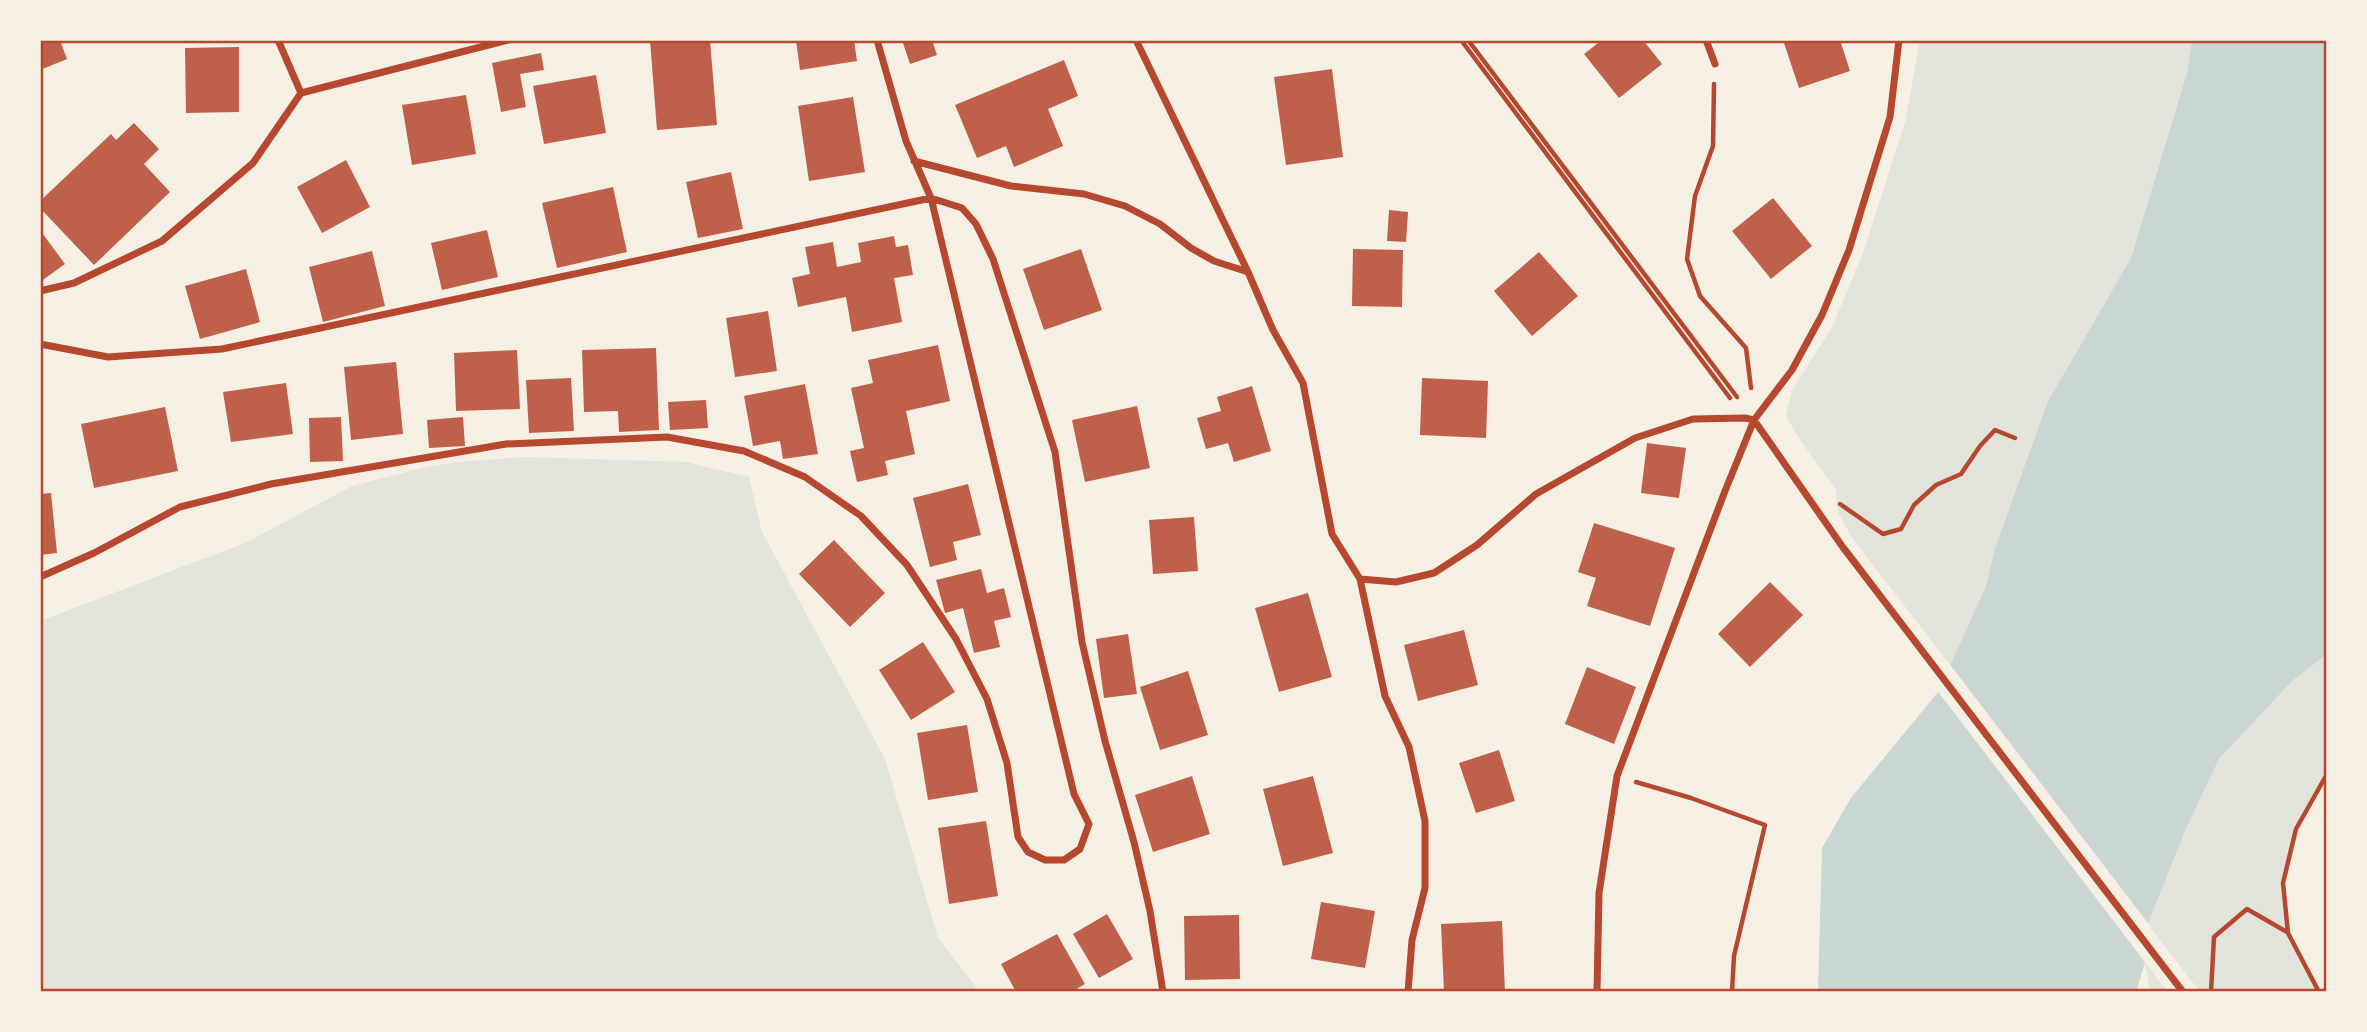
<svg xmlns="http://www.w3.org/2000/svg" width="2367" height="1032" font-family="'DejaVu Sans',sans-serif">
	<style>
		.green { fill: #e2e4dc }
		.water { fill: #c9d6d2 }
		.pier { fill: #f6efe4 }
		.building { fill: #bf614a }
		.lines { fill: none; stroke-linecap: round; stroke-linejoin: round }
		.path { stroke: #b5482f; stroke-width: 4.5 }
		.minor { stroke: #b5482f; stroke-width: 7 }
		.neatline { fill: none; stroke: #b5482f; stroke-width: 2.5 }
	</style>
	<rect width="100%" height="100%" fill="#f6efe4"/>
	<!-- green -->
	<path class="green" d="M1920,40H2192L2187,73L2131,258L2048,401L1995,548L1986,586L1950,665L1852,538L1838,512L1836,490L1798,437L1786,416L1792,390L1832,327L1862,256L1905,122Z
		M525,457L686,462L749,477L762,532L885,759L938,938L980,992H40V621L245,543L352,486L430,466L469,461Z
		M2327,654V774L2296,829L2283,883L2288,933L2319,992H2200L2147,923L2185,831L2219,759L2293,679Z
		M2145,962L2168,992H2150Z"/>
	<!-- water -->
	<path class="water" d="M2192,40H2327V654L2293,680L2219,759L2185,831L2148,923L2145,962L2136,992H1818L1822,848L1851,798L1938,692L1986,586L1995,548L2048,401L2131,258L2187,73Z"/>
	<!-- pier -->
	<path class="pier" d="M1948,662L2151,927L2148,966L1936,689Z"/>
	<!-- building -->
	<path class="building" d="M40,40H60L67,59L40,70Z
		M650,40H710L717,125L657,130Z
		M796,40H854L857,61L800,70Z
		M902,40H932L937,55L910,64Z
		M1602,40H1643L1662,64L1619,98L1584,54Z
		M1783,40H1840L1850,71L1799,88Z
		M239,47V112L186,113L185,48Z
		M541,53L544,70L520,74L526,107L501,112L492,63Z
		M1064,60L1078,96L1048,109L1063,146L1014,167L1006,146L977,158L955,105Z
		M1332,69L1343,157L1286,165L1274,77Z
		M596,75L606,133L544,144L533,86Z
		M466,95L476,154L412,165L402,105Z
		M853,97L865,172L809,181L798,106Z
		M134,123L159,149L144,164L170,192L94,265L40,208V201L111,134L116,140Z
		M346,160L370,207L322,233L297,187Z
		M731,172L743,229L698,238L686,182Z
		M613,187L627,252L557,268L542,203Z
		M1773,198L1812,246L1771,279L1732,231Z
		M1389,210L1408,212L1406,242L1387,241Z
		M40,230L65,264L40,282Z
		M487,230L498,277L442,290L431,243Z
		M894,236L896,247L908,245L913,275L894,278L902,322L852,332L846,297L798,307L792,278L810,274L805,247L833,242L837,267L861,262L858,243Z
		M1081,249L1102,310L1044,330L1023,269Z
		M1353,249L1403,250L1402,307L1352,306Z
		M372,251L385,306L323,322L309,267Z
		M1539,252L1578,296L1532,336L1494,291Z
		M246,269L260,322L200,339L185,286Z
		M768,311L777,371L735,377L726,318Z
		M938,345L950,401L906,411L915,454L885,461L888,475L857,482L850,451L864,448L851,388L873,383L868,360Z
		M656,348L659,430L619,432L618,411L584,412L582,350Z
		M517,350L520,409L456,411L454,353Z
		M396,362L403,434L351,440L344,367Z
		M571,378L574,431L529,433L526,380Z
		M1422,378L1488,381L1486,438L1420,435Z
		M286,383L293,434L231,442L223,392Z
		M805,384L818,454L783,459L780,441L753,446L744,396Z
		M1252,386L1271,451L1234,462L1228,443L1206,449L1197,418L1221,411L1217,397Z
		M706,400L708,428L670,430L668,402Z
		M1137,406L1150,468L1085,482L1072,420Z
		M165,407L178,471L94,488L81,424Z
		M341,417L343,461L310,462L309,418Z
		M463,417L465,446L429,448L427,420Z
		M1647,443L1686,448L1679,498L1641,493Z
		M968,484L981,535L953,542L957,560L930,567L913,498Z
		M51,493L57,553L40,555V494Z
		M1194,517L1198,571L1153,574L1149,520Z
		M1594,523L1675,548L1650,626L1587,606L1596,578L1578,572Z
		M834,540L885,593L850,627L799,574Z
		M981,569L987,593L1004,588L1011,617L994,621L1000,647L974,653L963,608L945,613L936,580Z
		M1770,582L1803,615L1750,667L1718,634Z
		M1308,593L1332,677L1279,692L1255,608Z
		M1464,630L1478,685L1418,701L1404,645Z
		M1128,634L1137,694L1104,698L1096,639Z
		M923,642L955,692L911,720L879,670Z
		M1587,667L1636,687L1614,744L1565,724Z
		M1188,671L1208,735L1160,750L1140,687Z
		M967,725L978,792L928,800L917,733Z
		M1499,750L1515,801L1476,813L1459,763Z
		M1192,776L1210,834L1153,852L1135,795Z
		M1313,776L1333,853L1283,866L1263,789Z
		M986,821L998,896L949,904L938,828Z
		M1321,902L1375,911L1365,968L1311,959Z
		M1107,914L1133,959L1099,978L1073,934Z
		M1239,915L1240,979L1185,980L1184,916Z
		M1502,921L1505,992H1444L1441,924Z
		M1057,934L1085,984L1071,992H1016L1001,964Z"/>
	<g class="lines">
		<!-- path -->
		<path class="path" d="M1461,40L1730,398
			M1468,40L1737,397
			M1714,84L1713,146L1695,196L1687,259L1700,296L1746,348L1751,388
			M1840,504L1883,534L1901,529L1914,505L1936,485L1961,474L1980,446L1995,430L2015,438
			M1636,782L1691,798L1765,825L1734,956L1732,992
			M2211,992L2214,937L2247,909L2287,932
			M2319,992L2288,933L2283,883L2296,829L2327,774"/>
		<!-- minor -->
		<path class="minor" d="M278,40L301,93
			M1136,40L1248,272L1273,330L1303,383L1332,534L1360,579L1385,696L1409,747L1425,821V888L1412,940L1408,992
			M1706,40L1715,64
			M914,161L1011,186L1084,194L1125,206L1160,224L1191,248L1214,261L1248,272
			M40,291L74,283L162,241L253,163L301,93L508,40
			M40,344L108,357L222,349L931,198L962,208L976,224L993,259L1055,452L1082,642L1105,741L1134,842L1150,911L1163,992
			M40,577L94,553L180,507L271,484L506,444L667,437L744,451L805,477L861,516L907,565L956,639L987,699L1007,763L1018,837L1028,852L1045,860H1064L1080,849L1089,824L1074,794L931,198L906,141L877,40
			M1360,579L1396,582L1434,573L1477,545L1536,494L1635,438L1693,419L1745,418L1754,420L1842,546L2183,992
			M1597,992L1599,893L1617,776L1725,491L1754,420L1792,370L1822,315L1849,250L1890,117L1899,40"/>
	</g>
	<!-- border -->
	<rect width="2367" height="1032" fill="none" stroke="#f6efe4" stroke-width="84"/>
	<rect x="42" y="42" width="2283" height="948" class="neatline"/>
</svg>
